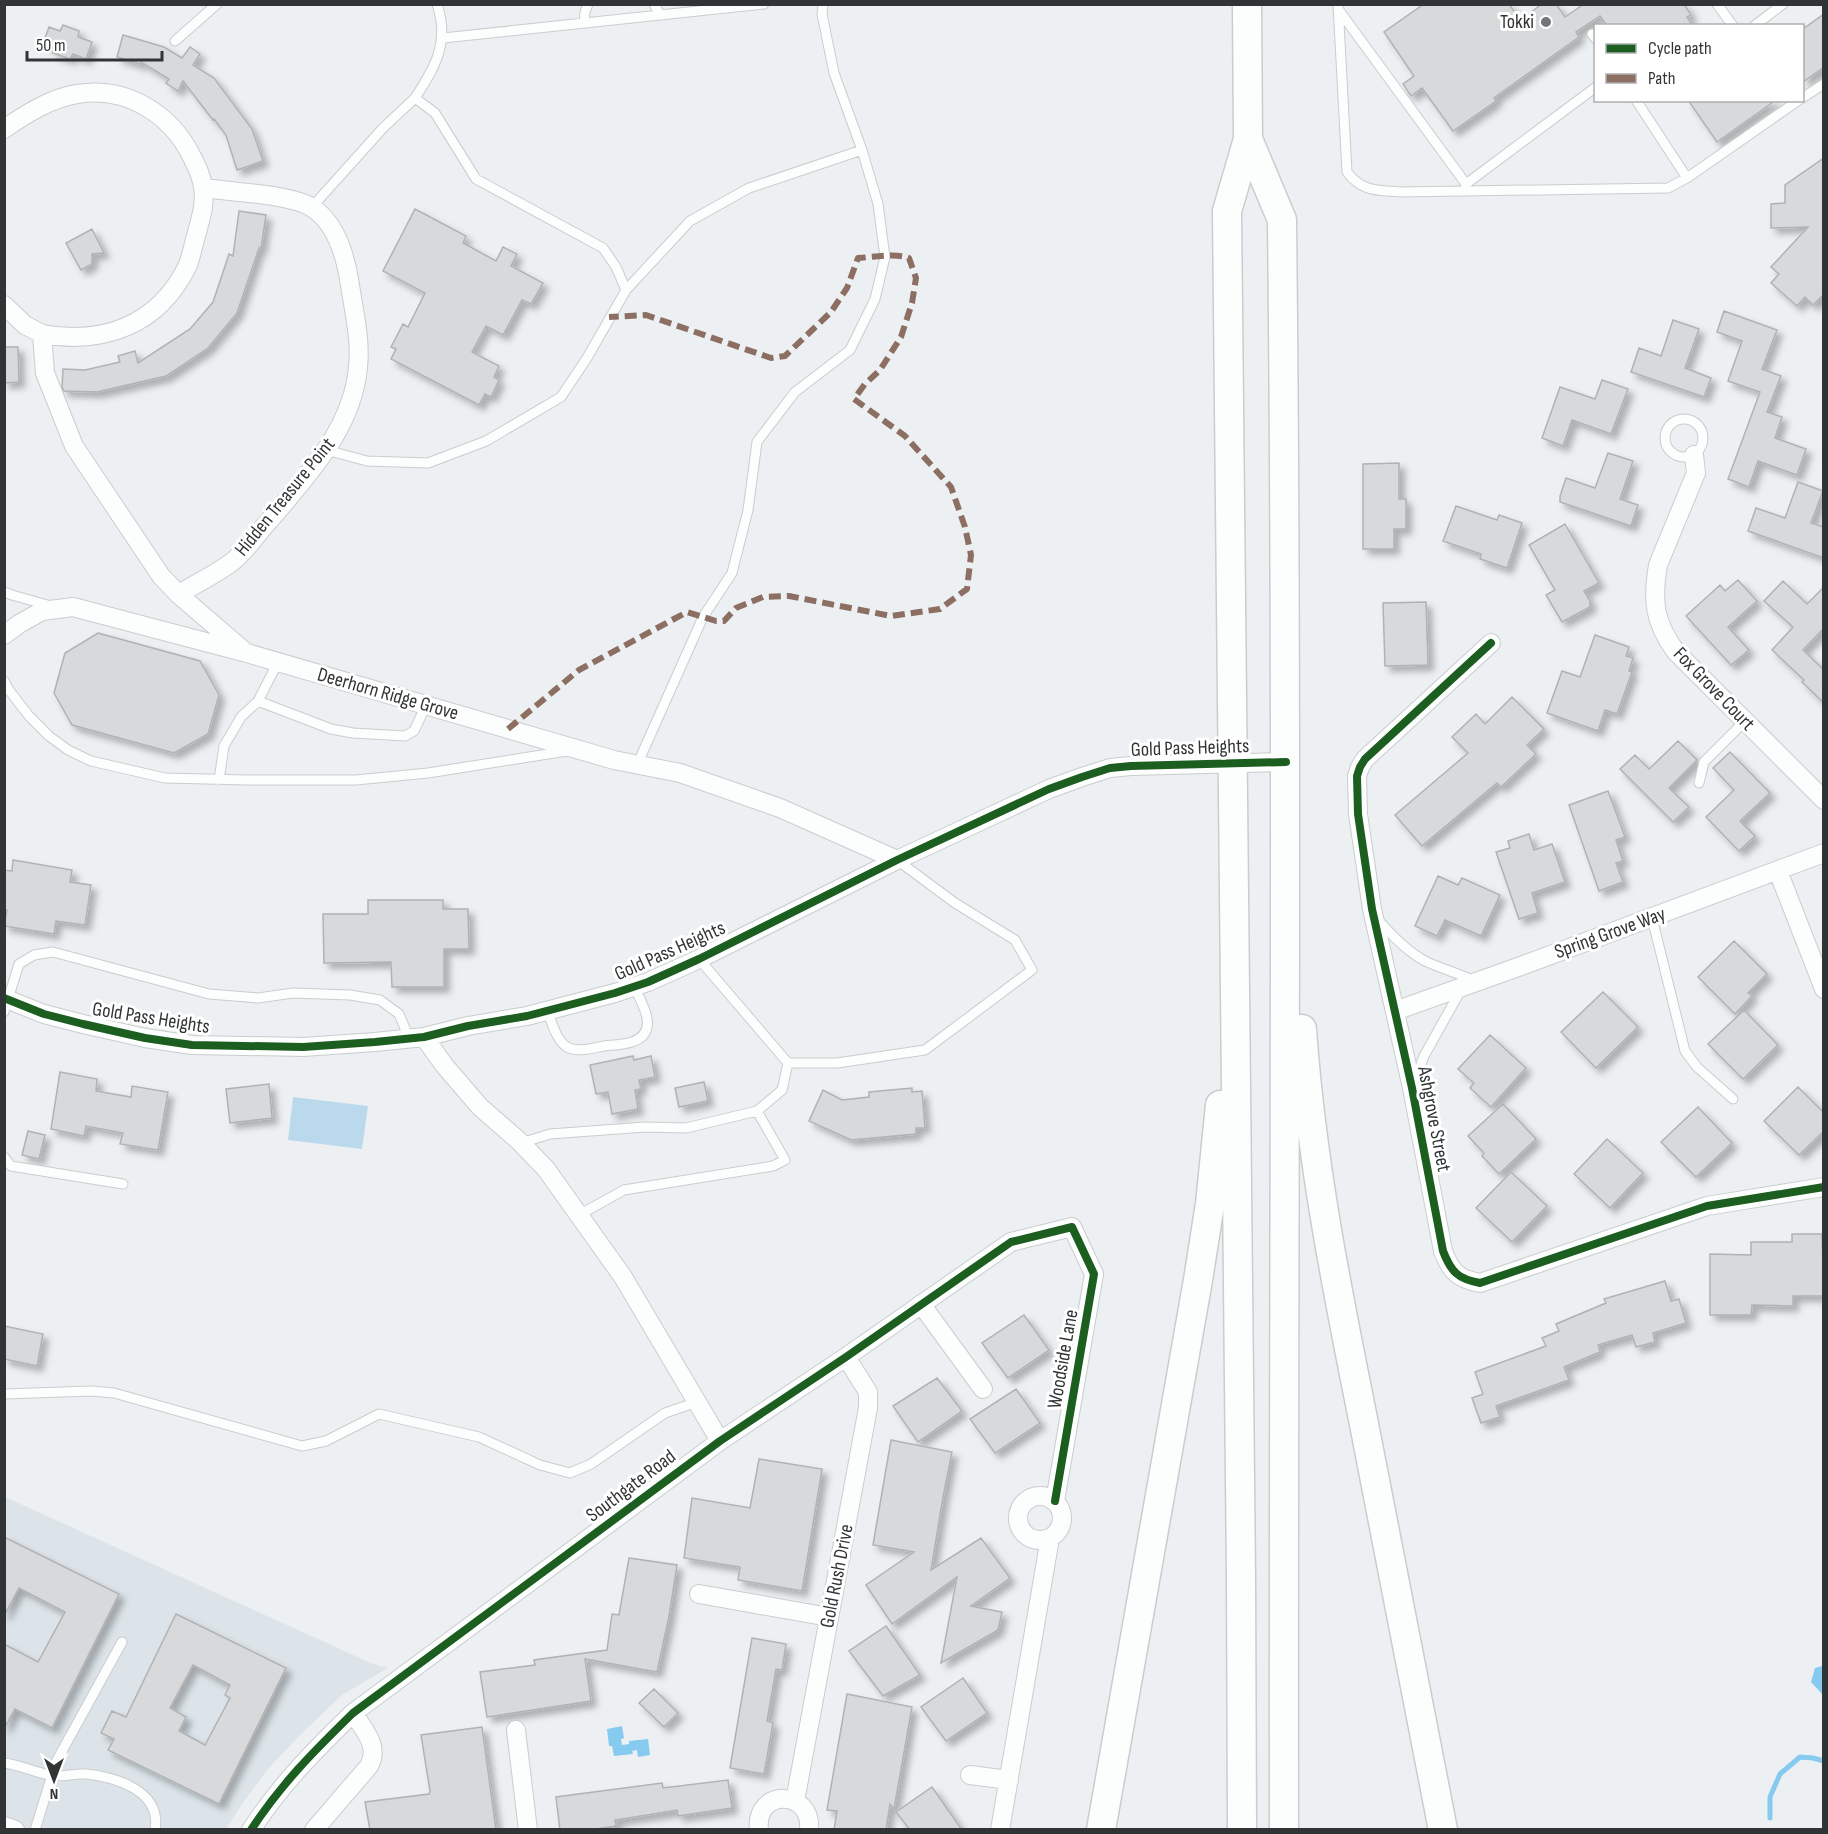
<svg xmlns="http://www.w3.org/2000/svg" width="1828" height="1834" font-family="'Sofia Sans Condensed',sans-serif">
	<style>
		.built { fill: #dce4e9 }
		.green { fill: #bad9ec }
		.water { fill: #86caf0 }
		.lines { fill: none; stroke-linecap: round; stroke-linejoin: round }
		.stream { stroke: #86caf0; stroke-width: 5 }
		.building { fill: #d7d9db; stroke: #b0b2b4; stroke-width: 1.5; fill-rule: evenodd; filter: url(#shadow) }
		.service-casing { stroke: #caccce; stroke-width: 11 }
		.minor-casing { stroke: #caccce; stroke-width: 20 }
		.trunk-casing { stroke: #caccce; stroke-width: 31 }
		.service { stroke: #fcfdfd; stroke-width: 9 }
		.minor { stroke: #fcfdfd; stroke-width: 18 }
		.trunk { stroke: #fcfdfd; stroke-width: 28 }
		.quiet { stroke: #8d6e63; stroke-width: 6; stroke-dasharray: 12 6; stroke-linecap: butt }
		.cycleway-casing { stroke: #fff; stroke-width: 11 }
		.cycleway { stroke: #1b5e20; stroke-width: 8 }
		.poi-dot { fill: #737677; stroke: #fff; stroke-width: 2 }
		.labels { text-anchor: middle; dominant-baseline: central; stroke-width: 6; stroke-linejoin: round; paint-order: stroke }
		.poi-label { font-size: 20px; fill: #313435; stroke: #fff; text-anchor: end }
		.street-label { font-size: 20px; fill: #313435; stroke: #fff }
	</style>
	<defs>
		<filter id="shadow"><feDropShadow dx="5.5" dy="5.5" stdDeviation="3" flood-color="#0004"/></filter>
	</defs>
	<rect width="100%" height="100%" fill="#edf0f2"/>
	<!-- built -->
	<path class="built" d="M5,1497L373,1664L388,1668L342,1695L298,1737L268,1769L242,1804L226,1829L5,1830Z"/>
	<!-- green -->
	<path class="green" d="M293,1097L368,1106L362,1149L288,1140Z"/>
	<!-- water -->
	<path class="water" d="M1823,1666H1824L1823,1695L1811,1682L1815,1668Z
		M622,1726L624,1738L621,1739L622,1745L629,1744V1741L648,1739L650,1755L638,1757L637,1750L632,1751L633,1754L614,1756L612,1746H609L607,1729Z"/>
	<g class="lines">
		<!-- stream -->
		<path class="stream" d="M1770,1818V1797L1780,1774L1800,1757L1813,1758L1824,1761"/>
	</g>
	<!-- building -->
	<path class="building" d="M1424,4H1509L1520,20L1542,4H1556L1565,17L1584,4H1684L1691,15L1687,17L1693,26H1607L1600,16L1576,32L1579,37L1494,98L1496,101L1453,131L1422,88L1411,96L1403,84L1414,76L1384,32Z
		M1824,14V67L1803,82V29Z
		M63,25L79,31L78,37L92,42L86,59L73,54L70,59L53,53L54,47L43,44L49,27L60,31Z
		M123,35L164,47L182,58L190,47L200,54L193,65L214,78L252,129L263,161L237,170L226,135L214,119L213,120L183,81L178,91L166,83L169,79L141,62L140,64L117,57Z
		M1688,100H1776L1717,142Z
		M1824,158V294L1813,305L1805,297L1797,306L1771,283L1779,274L1771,267L1808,227L1771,228V204L1785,203V185Z
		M415,209L466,236L463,243L496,261L503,247L517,254L511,266L543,283L531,304L522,300L503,335L486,326L472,352L499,366L494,377L499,380L491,397L485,394L479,405L391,359L396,349L391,347L403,324L408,327L425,293L383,271Z
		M239,211L266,215L261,248H259L237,313L208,348L166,376L97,392L64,391L62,387L63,369L85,370L120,362L118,356L135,351L138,363L190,329L213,302L229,254L233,256Z
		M92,229L104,253L92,254V264L81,270L66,243Z
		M1724,311L1777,330L1762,369L1781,376L1767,412L1782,417L1775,438L1806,449L1797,475L1758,461L1749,487L1728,479L1760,392L1728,381L1742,341L1717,332Z
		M1673,320L1699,329L1685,368L1711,378L1704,397L1631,372L1639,348L1661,356Z
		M4,347H18L19,382L4,383Z
		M1602,380L1628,389L1611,434L1572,420L1563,446L1542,438L1560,387L1595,399Z
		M1608,453L1633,461L1620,499L1638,505L1631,526L1560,502V496L1566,478L1595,488Z
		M1399,463V499H1406V529H1394V549H1363V464Z
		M1798,482L1823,491L1811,523L1824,527V558L1748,531L1756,508L1785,518Z
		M1456,506L1497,520L1499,515L1522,523L1507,568L1480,559L1481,554L1443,541Z
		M1565,524L1599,583L1584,591L1590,601V607L1562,622L1546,595L1555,590L1529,545Z
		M1738,580L1757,601L1728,627L1749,650L1731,665L1686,616L1720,585L1725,591Z
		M1783,581L1807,604L1824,587V628L1803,650L1824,670V703L1802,682L1804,680L1772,650L1793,627L1764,601Z
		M1426,602L1428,665L1385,666L1383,603Z
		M98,633L200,661L219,695L208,734L174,753L72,725L54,693L65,653Z
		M1595,635L1629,647L1626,656L1633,658L1629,671L1632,672L1617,714L1605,710L1598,731L1547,713L1562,671L1580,677Z
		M1512,697L1544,729L1527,745L1536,754L1501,787L1497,783L1422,846L1395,815L1468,753L1452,737L1476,714L1485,724Z
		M1678,741L1697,760L1669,788L1689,807L1673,822L1620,769L1635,755L1649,769Z
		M1730,752L1770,793L1740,821L1755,836L1739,851L1706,817L1734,790L1713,768Z
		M1608,791L1625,837L1616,840L1623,861L1616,863L1623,882L1599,891L1569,805Z
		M1529,834L1534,850L1552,844L1565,882L1532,893L1538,913L1519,919L1496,852L1510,848L1508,841Z
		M13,860L72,870L70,882L91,885L85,925L56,921L54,934L4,926L7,910L4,909V870L12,871Z
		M1438,876L1458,885L1462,878L1500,895L1481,936L1445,920L1437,936L1415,926Z
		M368,900H443V909H468L469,949H444V987H392L391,962L324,963L323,914H368Z
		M1734,941L1767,974L1748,993L1752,996L1735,1014L1698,977Z
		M1603,992L1638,1027L1596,1068L1561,1032Z
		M1744,1010L1778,1045L1743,1079L1708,1044Z
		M1490,1035L1526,1068L1491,1107L1470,1088L1474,1083L1458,1069Z
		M633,1056L634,1060L651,1056L655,1077L639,1080L641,1089L635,1090L638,1109L612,1114L608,1092L596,1094L590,1065Z
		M60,1072L97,1079L96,1091L131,1097L132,1086L168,1092L158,1150L120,1144L123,1133L86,1126L84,1136L51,1129Z
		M704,1082L708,1101L679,1107L675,1088Z
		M269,1084L272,1118L230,1123L226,1089Z
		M1798,1087L1824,1113V1131L1799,1155L1764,1121Z
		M912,1088V1092L922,1091L925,1128H916V1134L851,1140L809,1121L823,1090L842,1100L869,1097V1092Z
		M1503,1104L1536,1139L1499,1174L1482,1156L1484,1153L1468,1136Z
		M1698,1107L1732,1143L1696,1177L1661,1142Z
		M28,1131L45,1135L39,1159L22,1155Z
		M1607,1139L1643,1173L1610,1208L1574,1174Z
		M1511,1172L1547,1206L1512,1242L1476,1208Z
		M1792,1234H1822L1824,1296H1793V1306L1752,1305L1751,1315H1710V1254L1751,1255V1242H1792Z
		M1665,1281L1671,1301L1679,1299L1686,1323L1653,1333L1655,1342L1636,1347L1632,1335L1598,1345L1600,1352L1564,1367L1569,1380L1496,1406L1500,1417L1481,1423L1472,1398L1483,1394L1475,1372L1546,1346L1542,1338L1559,1331L1556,1324L1606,1303L1604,1299Z
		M1024,1315L1049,1350L1008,1378L982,1343Z
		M4,1326L43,1334L37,1366L4,1359Z
		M937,1378L962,1411L918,1442L893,1406Z
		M1016,1389L1040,1423L995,1453L970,1419Z
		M891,1440L952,1452L943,1497L931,1570L981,1538L1010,1578L971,1606L1002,1612L998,1630L941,1663L957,1577L892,1624L866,1585L914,1552L873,1545Z
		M759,1459L822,1469L802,1591L738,1580L740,1567L684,1558L692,1498L750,1508Z
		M4,1537L119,1594L52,1728L15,1709L4,1729V1644L38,1662L65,1612L19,1588L4,1616Z
		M629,1558L677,1565L669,1616L657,1672L585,1659L591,1701L487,1717L480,1672L535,1665L534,1660L607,1650L612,1614L619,1615Z
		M176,1614L286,1668L219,1804L108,1750L114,1739L101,1733L112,1711L126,1717ZM193,1665L230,1685L225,1695L230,1698L205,1745L179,1731L186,1717L170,1708Z
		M886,1626L920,1675L883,1696L849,1651Z
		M752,1638L786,1644L782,1670L776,1669L767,1721L773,1723L764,1774L730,1768Z
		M963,1678L987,1713L946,1741L921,1707Z
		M654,1689L678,1713L664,1727L639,1703Z
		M847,1694L912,1707L894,1809L890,1804L886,1830H834L837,1811L827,1810Z
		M482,1727L496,1830H370L365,1802L429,1794L430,1791L421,1735Z
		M728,1780L732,1808L678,1816L677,1810L615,1820L616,1826L589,1830H560L556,1797L662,1783L663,1788Z
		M932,1787L962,1830H910L896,1812Z"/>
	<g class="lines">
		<!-- service casing -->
		<g class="service-casing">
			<path id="service" d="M654,4L660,15
				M1338,4L1347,172C1362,192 1377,190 1400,192L1668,188L1687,178L1799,100
				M1717,4L1733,26
				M1338,9L1466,184
				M584,23L585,12L588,4
				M1754,26L1783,4
				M1592,34L1596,39
				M443,38L764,4
				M175,41L217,4
				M415,98C435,67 450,43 437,4
				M1802,98L1824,84
				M1636,100L1687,178
				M1465,190L1466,184L1596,87
				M312,207L383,128L415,98L435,113L476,179L603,248L616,267L626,290L587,358L561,397L486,441L428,463L367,461L326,450
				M626,290L690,221L749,188L862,150
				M1665 438a19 19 0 1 1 38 0a19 19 0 1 1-38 0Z
				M4,592L12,595L51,606
				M278,662L258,701L331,729L353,733L405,736L414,731L426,705
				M4,681L9,690L29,716L49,736L68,750L91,761L165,778L247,780H356L428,773L567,751
				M637,765L703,617L732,573L748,510L757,442L795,392L850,350L875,299L885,257L878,204L862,150L834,73L822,14L823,4
				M219,780L224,746L241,717L258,701
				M1699,783L1704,762L1745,721
				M1652,918L1685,1051L1697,1067L1733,1099
				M1377,919C1392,935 1407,952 1427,962C1443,969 1460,974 1475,981
				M699,959L788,1063L782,1090L757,1111
				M547,1011C552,1022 556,1040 567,1047C578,1053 593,1048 604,1046C613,1045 623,1045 632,1042C660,1033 643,1004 634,987
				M4,1012L19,964L34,955L53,952L209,994L258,998L293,993L350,995L380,1000L399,1014L409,1038
				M788,1063H837L925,1050L1032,970L1015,940L955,903L897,860
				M1414,1083L1424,1056L1462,988
				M521,1143L550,1134L645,1127L686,1128L757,1111L785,1160L773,1166L624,1190L579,1215
				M4,1157L11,1166L123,1184
				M4,1394L91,1391L114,1393L302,1446L326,1441L379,1414L479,1437L540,1465L570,1473L591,1464L665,1413L697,1402
				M4,1763C20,1765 34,1772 49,1775C60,1778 74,1773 86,1774C116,1777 162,1791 155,1830
				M35,1830L56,1762L122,1642"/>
		</g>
		<!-- minor casing -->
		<g class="minor-casing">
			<path id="minor" d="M4,129C26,114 51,98 77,94C127,86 171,114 192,157C197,167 202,177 203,187C206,203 200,221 196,236C193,246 191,258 187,267C158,325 104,345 42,334L45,373L74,446L161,576L178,594L243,650
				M4,305L25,325L42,334
				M1694,455L1696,473L1658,565C1652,601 1654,622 1676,652L1824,800
				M178,594C196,584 216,574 232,562C246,551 257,534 269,521C307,476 353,428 358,367C361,340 354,312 350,285C346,258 336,222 311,207C289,194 231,192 204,188
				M4,635L19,624L42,611L73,607L247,653L614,760L680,773L780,808L897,860
				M1491,643L1365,759L1360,767L1357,776L1358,814L1372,909L1412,1088L1443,1251C1451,1272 1458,1279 1480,1283L1707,1206L1824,1187
				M1778,871L1824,989
				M4,998L44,1014L83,1024L145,1038L192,1045L303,1047L375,1042L424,1037L468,1026L527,1016L615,993L648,982L699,959L897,860L1049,789L1082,777L1110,768L1131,766L1286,762
				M1395,1011L1521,966L1824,853
				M424,1037L444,1065L480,1107L518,1140L546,1169L623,1277L720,1441
				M921,1304L983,1389
				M1018 1518a22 22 0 1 1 44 0a22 22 0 1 1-44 0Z
				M699,1594L829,1617
				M516,1730L528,1830
				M970,1775L1009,1780
				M795,1801L868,1408V1392L846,1357
				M4,1826L15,1830
				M251,1830C281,1784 314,1751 353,1713L720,1441L846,1357L1011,1242L1072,1227L1094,1274L1055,1501
				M314,1830L369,1766C380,1746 364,1730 353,1713
				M759,1830C754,1788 813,1789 809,1830
				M1000,1830L1050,1538"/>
		</g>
		<!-- trunk casing -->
		<g class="trunk-casing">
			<path id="trunk" d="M1248,139L1282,220C1288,756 1283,1293 1284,1830
				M1302,1029C1311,1160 1337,1290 1363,1419C1390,1556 1416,1693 1443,1830
				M1101,1830L1198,1280L1210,1204L1220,1105
				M1242,1830L1241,1577L1227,211L1248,139L1247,4"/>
		</g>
		<!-- service -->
		<use href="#service" class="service"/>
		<!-- minor -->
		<use href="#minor" class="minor"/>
		<!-- trunk -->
		<use href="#trunk" class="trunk"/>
		<!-- quiet -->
		<path class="quiet" d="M508,729L579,670L687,612L716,621H724L736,608L763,597L789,596L891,616L940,609L967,589L971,555L965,527L951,487L905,436L854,399L865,384L880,370L901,337L912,303L916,278L909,258C896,253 874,257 858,258L847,288L831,312L785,356L771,358L646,315L609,317"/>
		<!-- cycleway casing -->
		<g class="cycleway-casing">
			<path id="cycleway" d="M1491,643L1365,759L1360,767L1357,776L1358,814L1372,909L1412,1088L1443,1251C1451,1272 1458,1279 1480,1283L1707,1206L1824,1187
				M4,998L44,1014L83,1024L145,1038L192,1045L303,1047L375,1042L424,1037L468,1026L527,1016L615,993L648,982L699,959L897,860L1049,789L1082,777L1110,768L1131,766L1286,762
				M251,1830C281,1784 314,1751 353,1713L720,1441L846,1357L1011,1242L1072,1227L1094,1274L1055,1501"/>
		</g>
		<!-- cycleway -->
		<use href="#cycleway" class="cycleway"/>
	</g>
	<!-- markers -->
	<circle class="poi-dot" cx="1546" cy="22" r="6"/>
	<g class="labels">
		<!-- poi labels -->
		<g class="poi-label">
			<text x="1534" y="22">Tokki</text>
		</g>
		<!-- street labels -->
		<g class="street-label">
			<text transform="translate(285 497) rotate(-51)">Hidden Treasure Point</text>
			<text transform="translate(1714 689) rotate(46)">Fox Grove Court</text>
			<text transform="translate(388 694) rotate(16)">Deerhorn Ridge Grove</text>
			<text transform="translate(1190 748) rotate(-2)">Gold Pass Heights</text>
			<text transform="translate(1610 933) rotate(-20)">Spring Grove Way</text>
			<text transform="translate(670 951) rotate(-24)">Gold Pass Heights</text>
			<text transform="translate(151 1018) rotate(9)">Gold Pass Heights</text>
			<text transform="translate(1434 1119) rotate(79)">Ashgrove Street</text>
			<text transform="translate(1063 1359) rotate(-80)">Woodside Lane</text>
			<text transform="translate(631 1486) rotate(-37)">Southgate Road</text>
			<text transform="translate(837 1576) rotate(-79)">Gold Rush Drive</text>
		</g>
	</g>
	<!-- border -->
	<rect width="1828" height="1834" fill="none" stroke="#313435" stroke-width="12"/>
	<!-- legend -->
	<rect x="1594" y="24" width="210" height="78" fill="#ffffff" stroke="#adaeae" stroke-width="1.5"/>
	<rect x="1606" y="44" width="30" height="9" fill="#1b5e20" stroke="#adaeae" stroke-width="1.5"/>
	<text x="1648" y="54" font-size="18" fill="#313435">Cycle path</text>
	<rect x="1606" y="74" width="30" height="9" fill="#8d6e63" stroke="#adaeae" stroke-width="1.5"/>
	<text x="1648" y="84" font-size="18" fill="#313435">Path</text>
	<!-- north arrow -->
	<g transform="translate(54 1780) rotate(180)" stroke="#ffffff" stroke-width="4.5" paint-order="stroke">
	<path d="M0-4.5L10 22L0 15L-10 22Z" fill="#313435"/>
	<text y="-9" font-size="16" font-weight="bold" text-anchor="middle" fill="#313435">N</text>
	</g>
	<!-- scale -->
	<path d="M27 51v9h135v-9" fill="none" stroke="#313435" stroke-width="3"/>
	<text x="36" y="51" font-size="18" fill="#313435" stroke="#ffffff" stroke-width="4.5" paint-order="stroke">50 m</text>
</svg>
